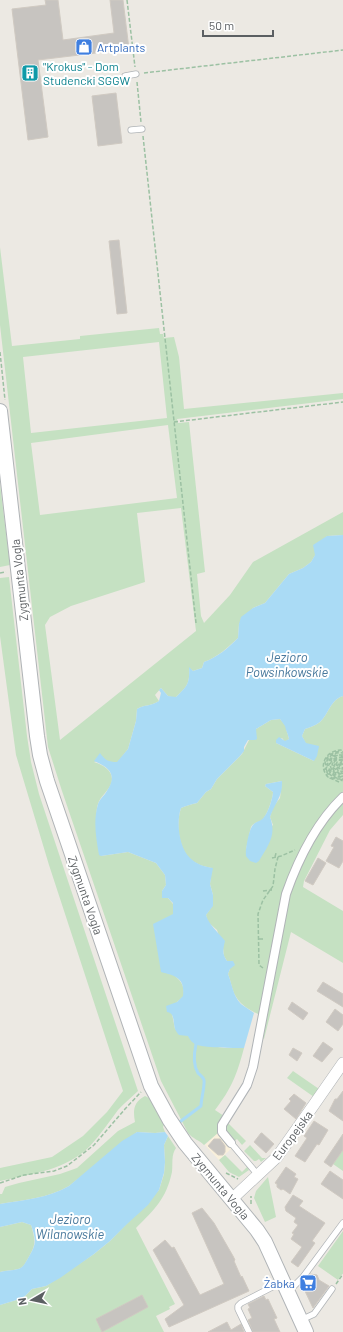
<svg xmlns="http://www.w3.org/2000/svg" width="343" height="1332" font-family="Barlow,sans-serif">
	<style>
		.commercial { fill: #f9f0db }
		.green { fill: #c5e1c2; fill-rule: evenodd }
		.water { fill: #aadbf5 }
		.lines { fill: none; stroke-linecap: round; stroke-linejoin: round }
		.stream { stroke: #aadbf5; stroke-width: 3 }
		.building { fill: #c7c4c0; stroke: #d0cac2 }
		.service-casing { stroke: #b0b4b7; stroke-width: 7 }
		.pedestrian-casing { stroke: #b0b4b7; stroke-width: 10 }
		.minor-casing { stroke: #b0b4b7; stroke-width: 12 }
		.tertiary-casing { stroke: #b0b4b7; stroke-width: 16 }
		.path { stroke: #9cc1a3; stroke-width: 1.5; stroke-dasharray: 4 2; stroke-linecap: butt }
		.service { stroke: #fff; stroke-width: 5.5 }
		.pedestrian { stroke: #fff; stroke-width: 8 }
		.minor { stroke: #fff; stroke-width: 11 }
		.tertiary { stroke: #fff; stroke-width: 14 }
		.labels { text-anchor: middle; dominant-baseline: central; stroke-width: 4; stroke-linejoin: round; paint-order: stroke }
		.shop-label { font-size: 12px; fill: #366cbe; stroke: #fff; text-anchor: start }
		.culture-label { font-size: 12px; fill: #0d838f; stroke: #fff; text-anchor: start }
		.street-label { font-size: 12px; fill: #5b5f62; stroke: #fff }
		.water-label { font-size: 13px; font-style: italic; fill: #47789c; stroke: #fff }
	</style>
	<rect width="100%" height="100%" fill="#ece9e3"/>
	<!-- commercial -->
	<path class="commercial" d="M219,1132L232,1148L219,1160L205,1145Z"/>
	<!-- green -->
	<path class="green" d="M0,247L12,346L80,339V336L159,328L160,334H163L164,338L174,337L179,357L184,409L343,393V399L177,419L178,423L189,422L205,572L197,574L201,616L204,623L230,595L253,562L343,512V535L327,536L311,562L303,568L289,574L265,603L253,608L239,624L238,638C227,648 218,657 204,662L202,668L193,671L189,668C190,684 187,687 175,698L168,696L161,688L155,695L159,701C150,707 145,704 137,709L136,721L128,749L117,763L109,762L104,759L94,762C104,765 117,773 110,786C107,792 100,797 98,804C94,814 100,844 101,856L128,852L156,863L165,875L166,885L162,891V898H168L173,904L175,976C182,982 184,986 184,996L177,1002L170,1012L172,1014L175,1029L189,1036L196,1044L225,1048H244C237,1074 232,1088 215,1110L224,1116L219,1132L204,1145C199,1140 193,1139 188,1133L161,1081L62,791L48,747L0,325ZM159,342L167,418L31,433L23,357ZM168,425L177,498L40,515L31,443ZM181,508L196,631L60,740L45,625L50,617L71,606L145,582L137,513Z
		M0,484L10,565L0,567Z
		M9,577L27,736L31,762L39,794L138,1091C132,1097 124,1103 118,1110C109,1122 100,1135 90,1146C67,1170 31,1174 0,1181V1168L52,1157L83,1136L107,1112L123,1091L49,865L16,755L0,636V578Z
		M343,696V792L338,797L287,882L260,1015C251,1011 240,1005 235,995C232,990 231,981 228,974L230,969L227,961L224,956L223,948L217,930L208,922L206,915L213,905V895L210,884L212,868C205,867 195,864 189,858C178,846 176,823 181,808C186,806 191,804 197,803L206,792L211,789L217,779L242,754L249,740H255L256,729L271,720L280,719L286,726C286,731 288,734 289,739L285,742L282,738L276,743L314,761L302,736L305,729C310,727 315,726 320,722C328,715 331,699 343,696ZM282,781L280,798L273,807L270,817L273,825L246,849C248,842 249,834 251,827C254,822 258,823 262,820C267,816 273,798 273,792L265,786L266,784Z
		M343,799V815L330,830L304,881L303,887L343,911V963L291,932L264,1039L261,1037L288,897L308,851L323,826Z
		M293,1071L319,1089L314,1097L287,1078Z
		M145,1096L149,1098L164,1125L163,1127L165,1132L155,1133L137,1132L69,1186C49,1198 23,1200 0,1204V1194H2L5,1187L19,1183L60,1174L77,1168L118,1131L135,1122C133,1111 133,1102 145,1096Z
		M227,1122L246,1141L242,1145L237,1139L233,1142L224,1131Z
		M168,1136L176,1148C171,1155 173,1163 172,1172C166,1199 155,1209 136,1228L175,1304L169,1307L170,1309L156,1316L164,1332H0V1305L23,1298L32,1289L46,1286L94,1254L110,1241L159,1190L164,1174L165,1162L164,1145Z
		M250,1145L262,1158H266L261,1162L259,1159L256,1161H254L244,1151Z
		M343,1150V1171L333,1164Z
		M225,1155L242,1172L247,1167L249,1170L239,1177L229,1172L219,1160Z
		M268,1177L276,1217L265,1222L254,1198L256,1191Z
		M22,1222L31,1225C36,1242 36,1245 27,1260C25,1264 23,1268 18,1269C12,1271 6,1270 0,1272V1227Z
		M343,1231V1273L338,1280L318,1266Z"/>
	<!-- water -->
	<path class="water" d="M343,535V696C331,699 328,715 320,722C315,726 310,727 305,729L302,736L306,743L319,746L317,756L314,761L276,743V740L279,737L285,741L289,739C288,734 286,731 285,726L280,719L271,720L256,729L257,739L255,740H248L244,747V751L240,756L217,779L211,789L206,792L197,803C191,804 186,806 181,808C176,822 179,848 190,858C196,864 205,867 213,868L210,884L213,895V906L206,915C209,925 219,933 225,941C223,949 222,954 227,961H233L235,965L230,969L228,974C232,984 233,996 241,1004C245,1007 250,1010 254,1013L244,1048C232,1048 208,1048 197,1045C192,1043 190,1040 188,1036L179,1035C177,1033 176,1031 175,1029C173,1022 175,1013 167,1012L166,1006L177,1002L183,996C185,978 176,976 161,972L153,924L173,914V903L168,898H162V891L166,885L165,875L156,863L128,852L101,856L99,855C96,838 93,821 98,804C99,801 102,797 105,794C117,777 113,769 94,761L100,753C105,760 108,762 117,762L128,749L136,721L137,709C145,704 150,707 159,701L161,693L159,690L161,688L168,696L176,697C187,686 190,684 189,667L193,671L202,668L204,662C218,657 228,648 238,638L239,624L241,617L253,608L265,603L289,574L303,568L311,562L315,555L313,545L327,536Z
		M282,781C283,796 275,803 270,817C277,835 268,846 259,861L256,863L250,861C249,859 247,858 246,856C245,850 249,829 253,825C255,822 258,822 261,820C267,817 273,798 273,792L265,786L266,784Z
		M137,1132L155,1133L165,1132L168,1136L164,1145L165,1162L164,1173L159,1190L148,1205L127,1224L110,1241L94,1254L60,1278L46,1286L32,1289L23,1298L0,1305V1272C6,1270 12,1271 18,1269C23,1268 25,1263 27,1260C36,1245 37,1242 31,1225L22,1222L0,1227V1204C23,1200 49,1198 69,1186L122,1141Z"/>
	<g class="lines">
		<!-- stream -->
		<path class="stream" d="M177,1124L201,1106C201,1099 205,1086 204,1080C203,1077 200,1075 198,1073C193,1065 194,1053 196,1044"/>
	</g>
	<!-- building -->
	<path class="building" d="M45,0H58L63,40L114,33L110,0H123L129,49L38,60L48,137L28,140L12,9L46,5Z
		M116,93L122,143L98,146L92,96Z
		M119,240L127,313L117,314L109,241Z
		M336,837L343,841V861L339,868L326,861L334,847L331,846Z
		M318,858L326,863L313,885L305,881Z
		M323,982L343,994V1007L317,991Z
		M292,1002L308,1013L303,1020L288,1009Z
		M335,1009L343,1015V1024L338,1031L326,1022Z
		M323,1042L333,1049L322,1062L313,1056Z
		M293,1048L302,1053L297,1061L289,1055Z
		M343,1091V1121L329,1111L335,1099H337Z
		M294,1094L306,1103L296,1119L284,1109L291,1101L289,1099Z
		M314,1121L328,1130L319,1145L317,1144L305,1162L295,1156L307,1138L304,1136Z
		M261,1133H262L274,1144L266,1153L254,1142Z
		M343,1134V1150L331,1167L324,1162Z
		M214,1139H220L225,1146V1152L223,1155H218L208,1146Z
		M286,1167L296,1174L294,1177L298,1179L290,1194L283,1189L281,1190L277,1187V1184L275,1183Z
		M330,1171L343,1180V1199L321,1184Z
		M293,1195L303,1201L299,1206L325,1223L312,1241L315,1243L298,1267L291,1262L302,1247L291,1239L294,1234L292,1233L298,1225L294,1222L296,1218L286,1211L285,1207Z
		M202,1208L214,1223L233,1256L235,1260L234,1261L241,1277L242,1276L249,1291L169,1327L165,1319L184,1305L153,1250L165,1240L172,1248L174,1247L200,1295L224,1284L192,1213Z
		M310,1274L317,1275L319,1280L329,1286L313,1308L304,1289L307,1287L305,1282Z
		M142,1295L148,1307L102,1332L96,1319Z
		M264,1296L266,1300L268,1299L277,1318L274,1319L280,1332H253L248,1320L252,1318L248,1309L250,1308L248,1304Z
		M227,1322L231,1330L241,1324L244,1332H208Z"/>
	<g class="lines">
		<!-- service casing -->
		<g class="service-casing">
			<path id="service" d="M125,76L136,74
				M131,130L142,129
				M231,1143L258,1175
				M287,1291L293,1287L303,1277L343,1223
				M301,1320L314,1314L332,1289
				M249,1332L238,1309V1306L241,1303L282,1282"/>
		</g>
		<!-- pedestrian casing -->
		<g class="pedestrian-casing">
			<path id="pedestrian" d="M231,1143L222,1132V1125L247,1085L253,1067L286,894C298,860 317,822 343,797"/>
		</g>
		<!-- minor casing -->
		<g class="minor-casing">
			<path id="minor" d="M232,1199L277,1157L313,1106L343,1063"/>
		</g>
		<!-- tertiary casing -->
		<g class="tertiary-casing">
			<path id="tertiary" d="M0,411L37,736L40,755L47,781L151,1086L169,1119L185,1143L257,1230L265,1242L306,1332"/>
		</g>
		<!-- path -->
		<path class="path" d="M127,0L135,67
			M144,73L343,50
			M137,82L141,122
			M143,136L196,623
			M0,352L5,400
			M174,422L343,402
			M0,573L6,572
			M343,751V752
			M343,755H339L343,757
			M343,758C337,756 332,758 330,765L332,771L338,774L339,773L334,771L332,767L338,771V770L334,766L335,764L337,762L336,767L341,769V772L343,771
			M343,760L337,759L334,760L332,765H333C334,760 339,758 343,762
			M339,764L340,765L339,767L337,766Z
			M340,765H341L340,761L343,765L342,769H343
			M343,773L340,774H343
			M343,776L340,777L343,778
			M343,779L341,780L343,781
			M339,782L330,778V777L335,779H340C334,777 329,776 326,769H328C330,774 334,776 339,777V775L334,774L327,767L325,769L329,776L328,777C317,765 327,750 341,750V751C334,752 328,754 325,762L326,766L329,765L332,758L338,755C332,754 329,760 327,765L326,763C329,755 335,752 343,753
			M275,857L276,853
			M272,858L281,856L295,850
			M263,891L272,890
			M259,939H263
			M263,968L259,965L258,914L263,900L273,886L275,869L278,857
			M226,1173L238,1179
			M0,1183L24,1175L54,1171L67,1166L94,1145L125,1109L141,1092
			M251,1204V1196
			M336,1284L343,1274"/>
		<!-- service -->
		<use href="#service" class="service"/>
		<!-- pedestrian -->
		<use href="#pedestrian" class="pedestrian"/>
		<!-- minor -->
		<use href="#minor" class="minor"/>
		<!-- tertiary -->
		<use href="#tertiary" class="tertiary"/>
	</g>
	<!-- icons -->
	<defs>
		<g id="shop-square" transform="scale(0.9)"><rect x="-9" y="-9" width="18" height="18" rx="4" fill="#3f7fe0" stroke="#fff"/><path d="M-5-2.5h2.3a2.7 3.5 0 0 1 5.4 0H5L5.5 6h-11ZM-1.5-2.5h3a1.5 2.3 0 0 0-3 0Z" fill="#fff"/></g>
		<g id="building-square" transform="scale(0.9)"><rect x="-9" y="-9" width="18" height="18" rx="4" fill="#0f9aa8" stroke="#fff"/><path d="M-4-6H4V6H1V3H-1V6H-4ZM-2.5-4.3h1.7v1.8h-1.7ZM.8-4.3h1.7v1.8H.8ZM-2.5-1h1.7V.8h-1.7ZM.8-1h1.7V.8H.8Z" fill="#fff"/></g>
		<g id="supermarket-square" transform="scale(0.9)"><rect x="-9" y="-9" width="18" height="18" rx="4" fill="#3f7fe0" stroke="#fff"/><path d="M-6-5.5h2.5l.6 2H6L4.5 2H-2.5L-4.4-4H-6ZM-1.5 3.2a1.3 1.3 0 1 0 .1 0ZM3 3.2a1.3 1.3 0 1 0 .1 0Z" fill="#fff"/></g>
	</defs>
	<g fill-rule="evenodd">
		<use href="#shop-square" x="84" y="47"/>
		<use href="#building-square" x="30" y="73"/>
		<use href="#supermarket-square" x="308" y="1283"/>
	</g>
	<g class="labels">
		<!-- shop labels -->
		<g class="shop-label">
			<text x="97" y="47">Artplants</text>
			<text x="295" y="1283" text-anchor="end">Żabka</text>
		</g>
		<!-- culture labels -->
		<g class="culture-label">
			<text x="43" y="66">"Krokus" - Dom<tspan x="43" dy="14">Studencki SGGW</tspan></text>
		</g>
		<!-- street labels -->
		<g class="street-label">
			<text transform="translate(19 580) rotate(-96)">Zygmunta Vogla</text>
			<text transform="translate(86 895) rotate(71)">Zygmunta Vogla</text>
			<text transform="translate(292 1135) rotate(-53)">Europejska</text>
			<text transform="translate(221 1186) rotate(50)">Zygmunta Vogla</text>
		</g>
		<!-- water labels -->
		<g class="water-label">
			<text x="287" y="657">Jezioro<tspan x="287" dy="15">Powsinkowskie</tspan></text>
			<text x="70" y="1219">Jezioro<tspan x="70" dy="15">Wilanowskie</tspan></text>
		</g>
	</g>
	<!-- north arrow -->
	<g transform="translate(32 1300) rotate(261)" stroke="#ffffff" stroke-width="3" paint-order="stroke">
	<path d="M0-3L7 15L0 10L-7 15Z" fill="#5b5f62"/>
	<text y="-6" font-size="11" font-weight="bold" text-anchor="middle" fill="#5b5f62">N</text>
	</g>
	<!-- scale -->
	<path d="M203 30v6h70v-6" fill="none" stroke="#5b5f62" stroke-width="2"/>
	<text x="209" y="30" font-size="12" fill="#5b5f62" stroke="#ffffff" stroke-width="3" paint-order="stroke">50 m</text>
</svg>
